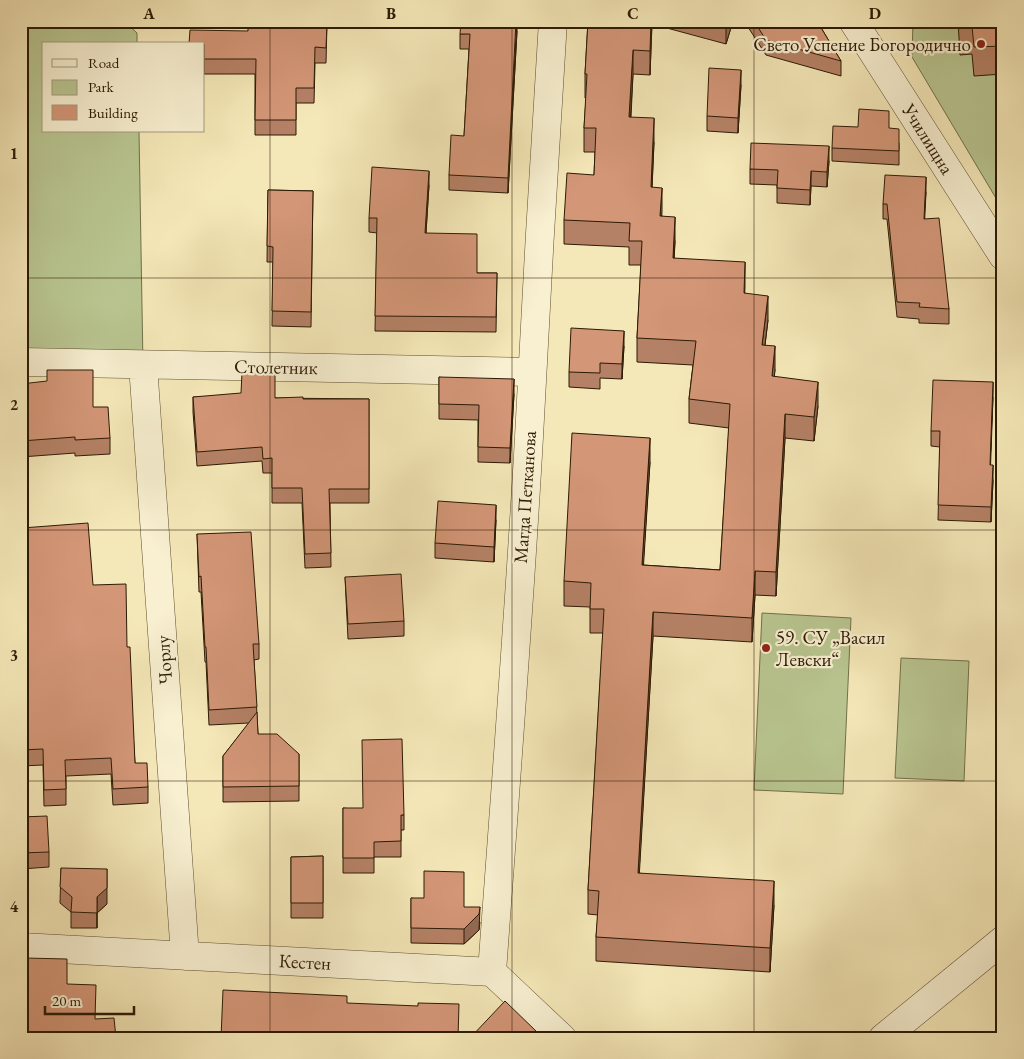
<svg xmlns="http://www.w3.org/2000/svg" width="1024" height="1059" font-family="'EB Garamond',serif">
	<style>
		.green { fill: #b9c691; stroke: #72704a }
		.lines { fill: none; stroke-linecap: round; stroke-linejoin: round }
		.minor-casing { stroke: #5e4e31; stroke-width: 29 }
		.minor { stroke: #f8f0d1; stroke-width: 28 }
		.wall { fill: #b58166; stroke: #2c1a04 }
		.shaded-wall { fill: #946953; stroke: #2c1a04 }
		.building { fill: #d39677; stroke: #2c1a04 }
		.grid { fill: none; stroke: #2c1a04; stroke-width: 1; stroke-opacity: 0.55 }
		.poi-dot { fill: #8f2418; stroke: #f8f0d1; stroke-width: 2 }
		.labels { text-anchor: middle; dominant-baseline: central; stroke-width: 4.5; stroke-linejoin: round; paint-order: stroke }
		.poi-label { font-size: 19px; fill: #2c1a04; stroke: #f8f0d1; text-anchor: end }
		.street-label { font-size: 19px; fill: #2c1a04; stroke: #f8f0d1 }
		.neatline { fill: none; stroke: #2c1a04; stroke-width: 2 }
		.grid-label { font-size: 16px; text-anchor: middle; font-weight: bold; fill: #2c1a04 }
	</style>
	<rect width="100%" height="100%" fill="#f5e8b8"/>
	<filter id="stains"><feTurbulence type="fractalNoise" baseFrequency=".004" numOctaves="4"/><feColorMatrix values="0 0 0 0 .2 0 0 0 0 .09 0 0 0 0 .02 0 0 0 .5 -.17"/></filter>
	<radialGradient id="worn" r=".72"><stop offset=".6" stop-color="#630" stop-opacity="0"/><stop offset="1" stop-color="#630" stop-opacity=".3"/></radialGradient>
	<!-- green -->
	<path class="green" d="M21,21H124L137,33V44H44V131H139L143,365L21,362Z
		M913,21H1003V210L912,57Z
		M762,613L851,618L843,794L754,790Z
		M901,658L969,661L964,781L895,778Z"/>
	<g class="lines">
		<!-- minor casing -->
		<g class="minor-casing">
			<path id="minor" d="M853,21L1003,256
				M21,362L531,372
				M143,365L185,956
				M21,947L492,972L562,1038
				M492,972C505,794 519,616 529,437C536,298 544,160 553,21
				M883,1038L1003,940"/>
		</g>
		<!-- minor -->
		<use href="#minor" class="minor"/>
	</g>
	<!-- wall -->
	<path class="wall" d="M588,21H733L726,44L652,24L650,75L633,74L631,117L654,142L652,187L662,216L675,241L674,258L745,293L768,320L765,345L775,370L774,376L818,406L814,441L785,438L776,596L755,595L752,642L653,636L639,873L774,905L770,972L596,961V937L598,915L588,914V890L603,633H590V607L564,606V581L650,462L643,565L720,570L729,428L689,423V399L693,365L637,362V338L641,265H629V247L564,244V220L594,175L595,152H584V128L586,98H585V74Z
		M748,21H817L841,61V76L766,55L748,27Z
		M958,21H1003V74L974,76L972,54L960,55Z
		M327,23L326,63H315L314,103H296V135H255V74H204V44L248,31Z
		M517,31L508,193L449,190V175L464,136L469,49H460V34Z
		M741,85L738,133L707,131V116Z
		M889,129L899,143V165L832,161V148Z
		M829,161L827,187L811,186L810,205L777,203V185L750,184V169Z
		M429,185L426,233L477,273H497L496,332L375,331L377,233L369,232V218Z
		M268,190L313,191L311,327L272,326L273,262H267Z
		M926,192L924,219L949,309V324L919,323V319L897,317L887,219H883V204Z
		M624,346L622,379L600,378V389L569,387V372Z
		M439,377L514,394L510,463L478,462V420L439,419Z
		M21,384L93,407L110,438V454L75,456V453L21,457Z
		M193,397L275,398L369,399V503H330L331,567L305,568L302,503H272V473H263L262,461L197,466L193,412Z
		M993,397L990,465L993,481L991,522L938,520L940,447L931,446V431Z
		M21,518L22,528L93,585L127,647L135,763L148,787V803L113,805L111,774L66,776V805L44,806L43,765L21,766Z
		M496,520L494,562L435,558V543Z
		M197,534L259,644V659L254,660L258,734L299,754V801L223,802V756L249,723L209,725L206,662H205L201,592H199Z
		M345,577L404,621V636L348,639Z
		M343,808L404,815V830H401V857H374V873H343Z
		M21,817L49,852V867L21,869Z
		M323,856V918H291V857Z
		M61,868L107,904L97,913V928H71V912L60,903Z
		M411,898L464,907L480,922L479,930L464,944L411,943Z"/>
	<!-- shaded-wall -->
	<path class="shaded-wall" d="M517,21V31L508,193V178Z
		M651,21H652L650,75V51Z
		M726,21H733L726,44Z
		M633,50V74L629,141V117Z
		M741,70V85L738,133V118Z
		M654,118V142L651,211V187Z
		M829,146V161L827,187V172Z
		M429,171V185L425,248V233Z
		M811,171V186L810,205V190Z
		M926,177V192L924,234V219Z
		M662,188V212L660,240V216Z
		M675,217V241L673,282V258Z
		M745,262V286L744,317V293Z
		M768,296V320L762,369V345Z
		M624,331V346L622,379V364Z
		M775,346V370L772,400V376Z
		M514,379V394L510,463V448Z
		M818,382V406L814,441V417Z
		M993,382V397L990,481V465Z
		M785,414V438L776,596V572Z
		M650,438V462L642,589V565Z
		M993,465V481L991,522V507Z
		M496,505V520L494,562V547Z
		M755,571V595L752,642V618Z
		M653,612V636L638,897V873Z
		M107,869V904L97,913V928V897Z
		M774,881V905L770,972V948Z
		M480,907L479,930L464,944V929Z"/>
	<!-- building -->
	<path class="building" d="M461,21H516L508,178L449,175L451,135L464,136L470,34H460Z
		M588,21H651L650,51L633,50L629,117L654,118L651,187L662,188L660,216L675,217L673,258L745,262L744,293L768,296L762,345L775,346L772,376L818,382L814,417L785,414L776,572L755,571L752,618L653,612L638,873L774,881L770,948L596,937L599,891L588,890L604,609H590L591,583L564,581L572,433L650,438L642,565L720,570L730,404L689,399L696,341L637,338L642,241H629L630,223L564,220L567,173L594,175L596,128H584L587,74H585Z
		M754,21H817L841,61L766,40Z
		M960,21H1003V46L974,47L972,26L960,27Z
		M248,22L327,23L326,48L315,47L314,88H296V120H255L256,59H204V44H189L190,30L248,31Z
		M709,68L741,70L738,118L707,116Z
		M859,109L889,111V128L899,129V151L832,148L833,126L858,127Z
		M751,143L829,146L827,172L811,171L810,190L777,188L778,170L750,169Z
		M372,167L429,171L425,233L477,234V273H497L496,317L375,316L377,218H369Z
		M885,175L926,177L924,219L939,218L949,309L919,307L920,303L897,302L887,204H883Z
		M268,190L313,191L311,312L272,311L273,247L267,246Z
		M571,328L624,331L622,364L600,363V373L569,372Z
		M47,370H93V407H108L110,438L75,440V437L21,441V384L47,381Z
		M242,372L275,374V398L303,397V399H369V489H329L331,553L305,554L302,488H272V458L263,459L262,447L197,452L193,397L241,393Z
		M439,377L514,379L510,448L478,447L479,405L439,404Z
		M933,380L993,382L990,465H993L991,507L938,505L940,431H931Z
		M438,501L496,505L494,547L435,543Z
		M21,518L22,528L88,523L93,585L126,584L127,647H130L135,763H147L148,787L113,789L111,758L65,760L66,789L44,790L43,749L21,750Z
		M251,532L259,644H253L257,707L209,710L206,647H205L201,576L199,577L197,534Z
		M401,574L404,621L348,624L345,577Z
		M257,712L258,734H277L299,754V786L223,787V756Z
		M402,739L404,815H401V841L374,842V858H343V808H363L362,740Z
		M47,816L49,852L21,853V817Z
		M323,856V903H291V857Z
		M61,868L107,869V888L97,897V913L71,912L72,897L60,887Z
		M424,871L464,872V907H480L479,914L464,929L411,928V898H424Z
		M25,958L67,959V984L96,985L95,1019L114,1018L116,1038H21V969L25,968Z
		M223,990L347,996V1003L418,1006V1003L459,1004L458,1038H221Z
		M505,1001L537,1032L535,1034L539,1038H470Z
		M653,1035L656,1038H650Z"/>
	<!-- grid -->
	<path class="grid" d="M270,21V1038M512,21V1038M754,21V1038M21,278H1003M21,530H1003M21,781H1003"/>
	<!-- markers -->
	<g class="poi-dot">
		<circle cx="981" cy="44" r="5"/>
		<circle cx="766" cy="648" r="5"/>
	</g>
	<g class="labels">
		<!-- poi labels -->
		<g class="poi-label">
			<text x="971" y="44">Свето Успение Богородично</text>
			<text x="776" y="637" text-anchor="start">59. СУ „Васил<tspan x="776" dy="22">Левски“</tspan></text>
		</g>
		<!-- street labels -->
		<g class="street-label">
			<text transform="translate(928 139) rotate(58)">Училищна</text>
			<text transform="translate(276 367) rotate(1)">Столетник</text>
			<text transform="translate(525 497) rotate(-86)">Магда Петканова</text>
			<text transform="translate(164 660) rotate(-94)">Чорлу</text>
			<text transform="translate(305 962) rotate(3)">Кестен</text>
		</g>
	</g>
	<!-- margin -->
	<rect width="1024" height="1059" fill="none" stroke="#f5e8b8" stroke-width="55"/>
	<!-- legend -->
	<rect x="42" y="42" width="162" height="90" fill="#f8f0d1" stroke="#a69a7f"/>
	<rect x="52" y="59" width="25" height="8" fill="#f8f0d1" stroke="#a69a7f"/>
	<text x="88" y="68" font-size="15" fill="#2c1a04">Road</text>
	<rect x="52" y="80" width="25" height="15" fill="#b9c691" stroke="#a69a7f"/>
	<text x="88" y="92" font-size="15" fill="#2c1a04">Park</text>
	<rect x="52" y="105" width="25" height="15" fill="#d39677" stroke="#a69a7f"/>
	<text x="88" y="118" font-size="15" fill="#2c1a04">Building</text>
	<!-- scale -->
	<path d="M45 1006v8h89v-8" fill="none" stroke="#2c1a04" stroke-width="2.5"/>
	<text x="52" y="1006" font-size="15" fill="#2c1a04" stroke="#f8f0d1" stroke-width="4" paint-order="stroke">20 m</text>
	<rect x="28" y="28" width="968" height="1004" class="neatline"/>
	<g class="grid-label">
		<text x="149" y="19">A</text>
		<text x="391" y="19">B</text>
		<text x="633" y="19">C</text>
		<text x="875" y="19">D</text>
		<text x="14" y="159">1</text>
		<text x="14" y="410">2</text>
		<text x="14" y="661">3</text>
		<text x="14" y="912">4</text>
	</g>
	<rect width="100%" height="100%" filter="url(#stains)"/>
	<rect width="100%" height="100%" fill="url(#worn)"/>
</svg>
